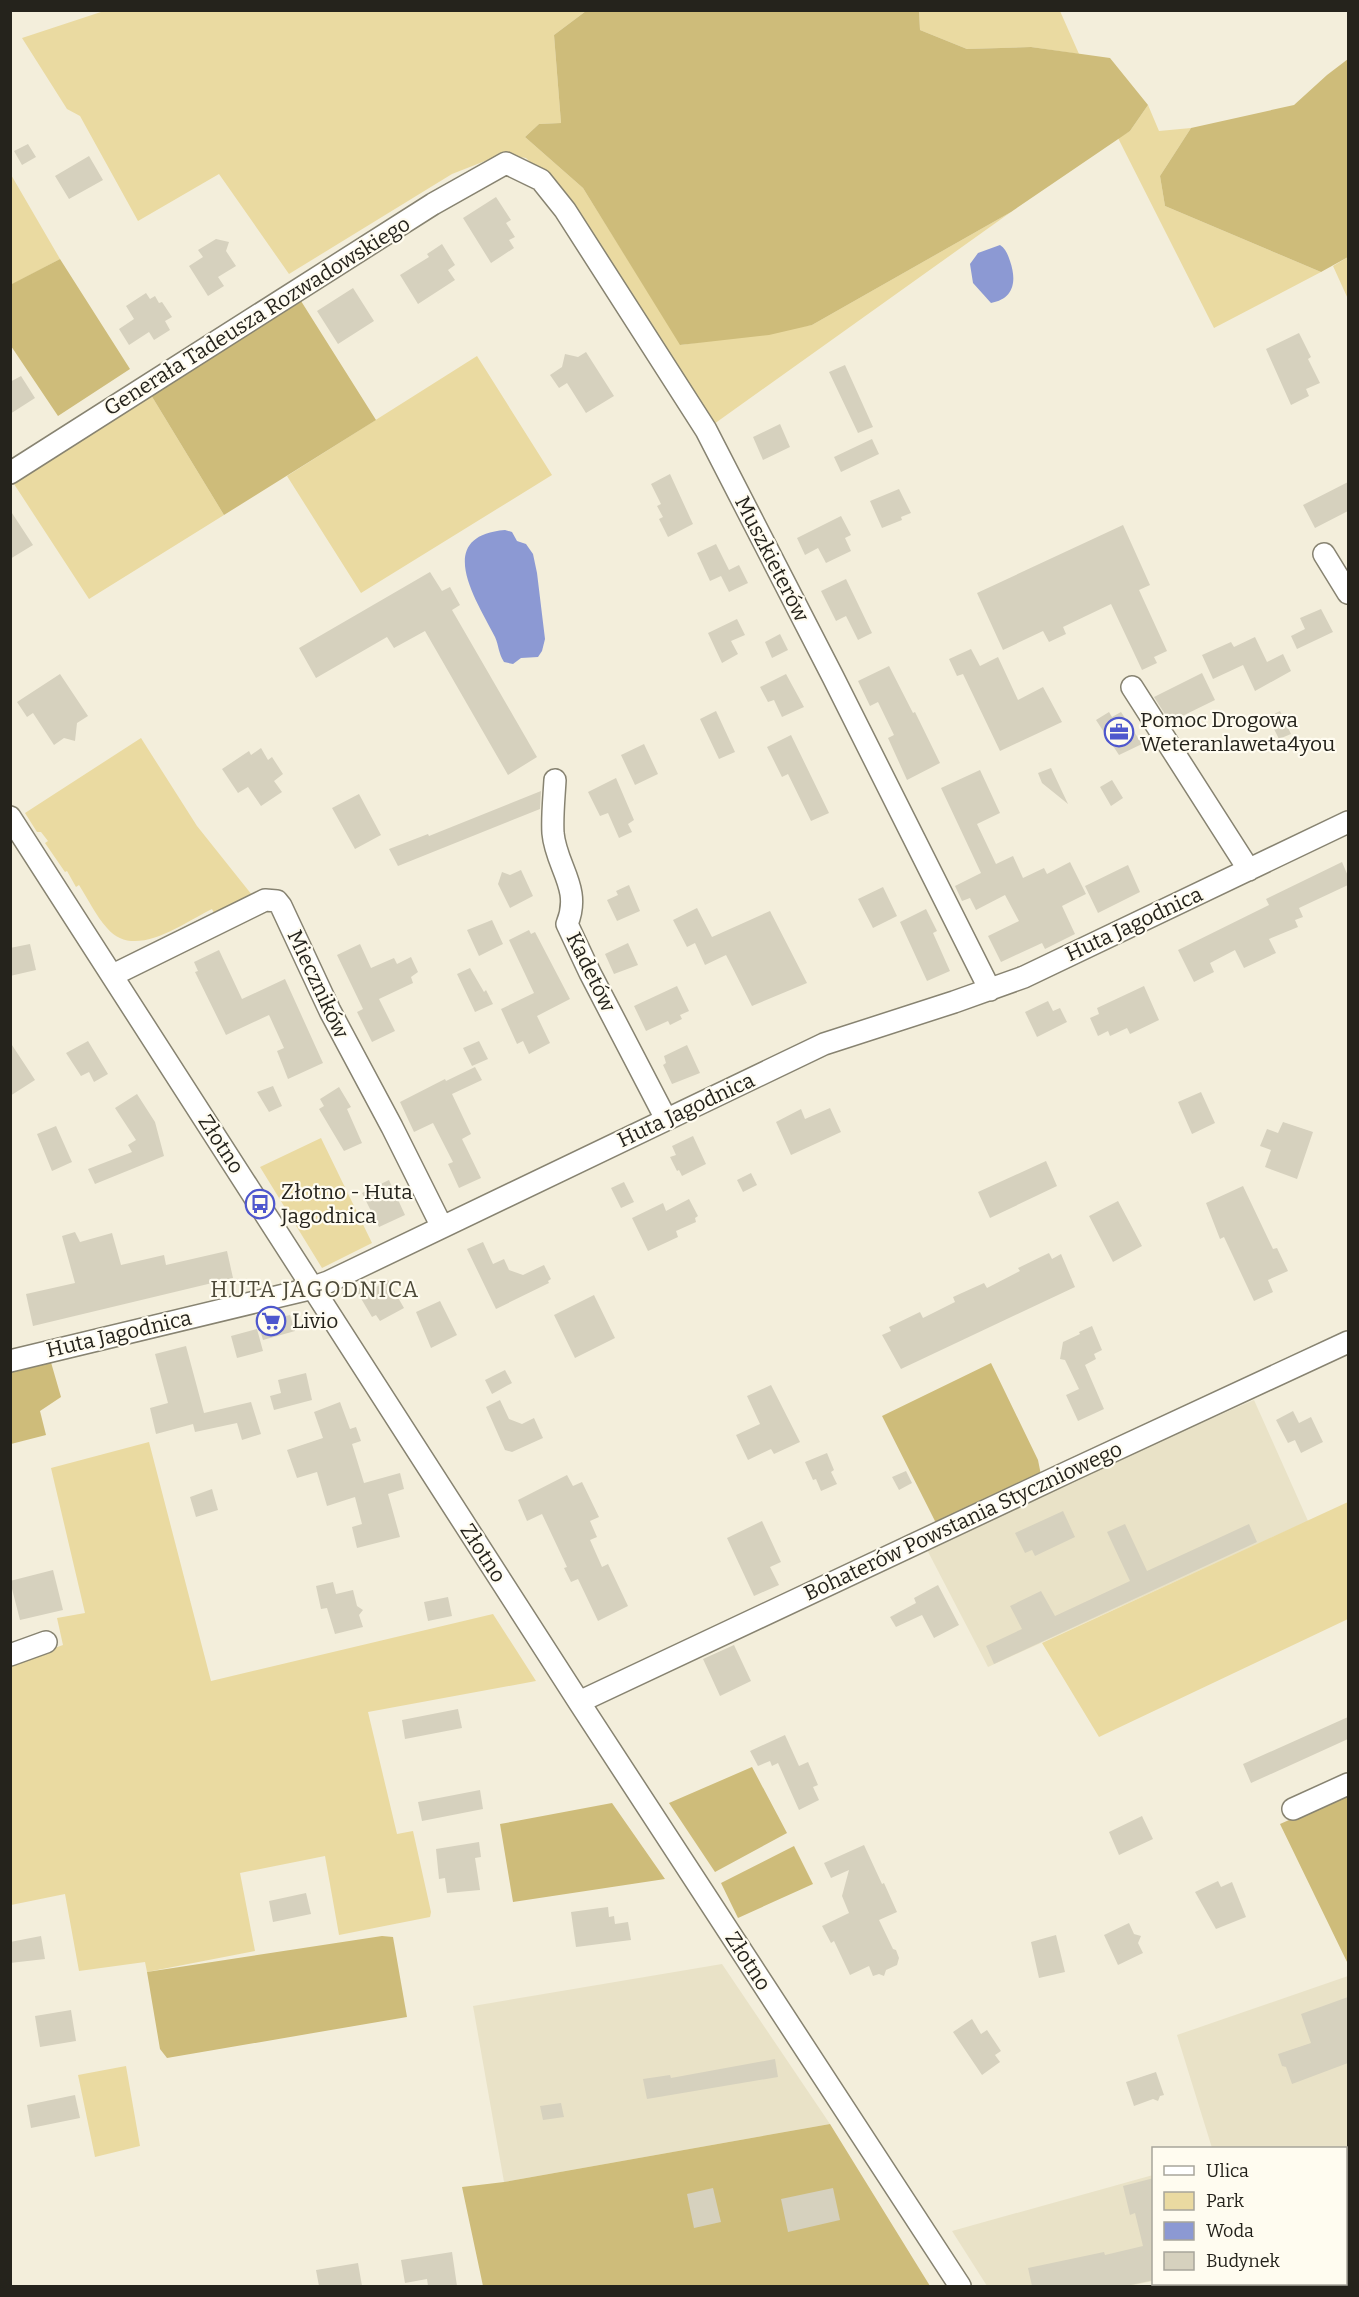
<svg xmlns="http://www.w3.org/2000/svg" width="1359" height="2297" font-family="Bitter,serif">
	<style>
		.built { fill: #e9e2c7 }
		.green { fill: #eadaa1 }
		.forest { fill: #cebc7a }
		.water { fill: #8c99d3 }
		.building { fill: #d6d1be }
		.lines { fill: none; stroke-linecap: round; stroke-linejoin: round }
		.minor-casing { stroke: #878371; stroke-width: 24 }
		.minor { stroke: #fff; stroke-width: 21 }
		.labels { text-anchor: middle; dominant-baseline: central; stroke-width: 4.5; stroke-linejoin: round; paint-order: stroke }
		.street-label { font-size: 21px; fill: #25231c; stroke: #fffcf0 }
		.poi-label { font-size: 21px; fill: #25231c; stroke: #fffcf0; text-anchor: start }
		.neighbourhood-label { font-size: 22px; letter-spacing: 1.5px; fill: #4e4a39; stroke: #fffcf0 }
	</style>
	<rect width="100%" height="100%" fill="#f3eedb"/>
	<!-- built -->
	<path class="built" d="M1254,1400L1308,1521L988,1667L924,1544Z
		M722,1964L830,2124L504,2182L473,2006Z
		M1348,1976V2241H1346V2148H1212L1177,2035Z
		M1153,2175V2281L1129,2286H987L952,2231Z"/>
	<!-- green -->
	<path class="green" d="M107,10L586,11L554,35L561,123L539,124L525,137L583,188L681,345L812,325L1011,212L714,424L562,193L526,158L503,154L452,174L289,274L219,174L138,221L80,116L67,109L22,38Z
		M919,11H1060L1079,54L1031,47L967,49L920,30Z
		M1148,105L1159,131L1191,128L1160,176L1165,206L1321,272L1214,328L1118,138L1130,131Z
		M10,173L60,259L11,285H10Z
		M1348,257V299L1333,266Z
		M477,356L552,475L361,593L287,476Z
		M151,395L224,515L89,599L14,484Z
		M141,738L197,826L252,895L215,915L212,909C183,923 134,961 107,928C96,916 88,899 79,885L76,887L67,871L65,872L45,843L48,841L41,832H37L25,813Z
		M321,1138L372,1243L322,1268L260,1167Z
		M149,1442L211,1681L493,1614L536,1681L368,1712L397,1834L413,1831L431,1912L430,1917L339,1935L325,1856L240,1873L255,1951L147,1972L145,1962L79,1971L65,1894L11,1905L10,1664L63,1645L57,1618L85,1613L51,1468Z
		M1348,1502V1619L1099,1737L1042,1643Z
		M126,2066L140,2146L95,2157L78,2075Z"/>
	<!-- forest -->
	<path class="forest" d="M586,11H919L920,30L967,49L1031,47L1110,58L1148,105L1130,131L1011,212L812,325L769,335L680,345L583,188L525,137L539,124L561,123L554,35Z
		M1348,59V257L1321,272L1165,206L1160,176L1191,128L1294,105L1327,75Z
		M60,259L130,369L58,416L11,346L10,285Z
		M301,301L376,420L224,515L151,395Z
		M48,1352L61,1397L40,1411L46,1435L11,1444V1361Z
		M991,1363L1038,1460L1041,1475L937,1525L882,1416Z
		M752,1767L787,1833L715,1872L669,1803Z
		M1348,1794V1964L1280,1824Z
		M612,1803L665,1879L513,1902L500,1824Z
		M794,1846L813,1884L738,1918L721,1883Z
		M382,1936L393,1937L407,2017L167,2058L160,2049L147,1972Z
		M830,2124L930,2286H483L462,2187L504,2182Z"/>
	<!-- water -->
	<path class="water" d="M1000,245C1006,249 1008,255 1010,261C1017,281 1014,299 991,303L973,283L970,264L978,253Z
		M505,530L512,532L517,541L526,544L533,554L537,573L545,639L542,651L538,657L521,658L513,664L504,662C498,652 499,646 495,637C476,600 433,536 505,530Z"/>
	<!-- building -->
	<path class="building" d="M28,144L36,157L22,165L14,151Z
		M89,156L103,180L69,199L55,176Z
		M496,197L511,220L506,223L515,237L509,240L514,248L491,263L463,218Z
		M216,239L229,242L226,251L236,266L218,277L224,286L208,296L189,266L203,257L198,250Z
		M442,244L455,265L448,270L455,280L418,304L400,275L429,257L427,254Z
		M353,288L374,321L338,344L317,311Z
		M146,293L150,299L155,296L159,303L162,302L172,317L165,321L170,330L154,340L149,332L129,345L119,329L134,319L126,306Z
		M1299,333L1311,357L1308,359L1320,383L1306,389L1309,396L1291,405L1266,349Z
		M586,352L614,396L586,413L567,383L559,388L550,375L562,367L565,354L578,357Z
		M845,365L873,427L858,433L829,372Z
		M21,376L35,398L10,414V382Z
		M780,424L790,447L763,460L753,437Z
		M872,439L879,454L841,472L834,457Z
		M670,474L693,524L668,537L659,519L663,517L657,506L661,504L651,484Z
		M1348,482V511L1315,528L1303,505Z
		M899,489L911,513L901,517L902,520L882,528L870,501Z
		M10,510L33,545L10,559Z
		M841,516L851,535L845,538L851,551L826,563L818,548L805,555L797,538Z
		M1123,525L1150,585L1139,590L1167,651L1154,657L1157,663L1142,670L1111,604L1063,627L1066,634L1049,642L1043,631L1003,650L977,593Z
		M716,544L729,570L739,565L748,583L729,592L721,576L710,581L697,553Z
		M430,572L442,591L450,587L460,605L452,610L537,757L508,775L425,631L394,648L387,637L316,678L299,648Z
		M846,579L872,633L858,640L846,616L836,621L821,591Z
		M1321,609L1333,632L1297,649L1291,636L1305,629L1300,618Z
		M737,619L745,635L731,641L738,654L722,663L708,633Z
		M780,634L788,650L772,658L765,642Z
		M1255,637L1267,662L1283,654L1291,671L1255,691L1243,665L1213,679L1202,655L1231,642L1234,647Z
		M971,649L980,666L998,657L1018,700L1043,687L1062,722L1000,751L963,674L957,676L949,659Z
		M889,666L913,713L915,712L940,763L907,780L888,738L894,735L878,702L870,706L858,681Z
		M1202,673L1215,700L1170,722L1154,697Z
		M60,674L88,716L77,723L75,741L64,738L54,745L33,713L27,717L17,702Z
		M786,674L804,707L782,717L774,700L768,702L760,687Z
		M716,711L735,752L719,759L700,719Z
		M1280,711L1291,734L1279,739L1268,717Z
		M1109,712L1112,717L1121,712L1142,744L1119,755L1096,720Z
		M791,735L829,813L811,821L788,774L782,777L767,747Z
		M644,744L658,774L635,785L621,755Z
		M261,748L268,760L272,757L283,774L274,781L282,792L261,806L248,787L238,793L222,769L249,751L251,755Z
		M1051,768L1068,804L1042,783L1038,773Z
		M980,770L1000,813L977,824L996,864L1013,856L1023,878L1044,868L1047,874L1070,862L1086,894L1062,906L1075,934L1045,949L1042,943L1001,962L988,936L1019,921L1005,895L976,910L970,898L962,901L955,886L981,873L941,788Z
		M616,778L634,820L628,824L632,832L619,838L608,813L600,816L588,792Z
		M1112,780L1123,798L1111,806L1100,787Z
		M541,791L540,809L398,866L389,849L428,834L429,836Z
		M359,794L381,835L355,849L332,808Z
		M1342,862L1348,876V885L1299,908L1303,917L1295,920L1298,927L1269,939L1276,953L1244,968L1235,950L1210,963L1214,972L1194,982L1178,950L1269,905L1266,899Z
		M1128,865L1140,892L1098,913L1085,886Z
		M521,870L533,896L510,908L498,884L502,872L510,875Z
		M629,885L640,911L617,921L607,900L618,895L616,891Z
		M883,887L897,916L873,928L858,899Z
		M697,908L712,937L770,911L807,983L752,1006L726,955L705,965L695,943L687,947L673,920Z
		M926,909L937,931L933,933L950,971L927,981L900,922Z
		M492,920L503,944L479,956L467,930Z
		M529,930L531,934L535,932L570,999L537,1016L550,1043L529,1054L523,1041L517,1044L501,1009L534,993L509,940Z
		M628,943L638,965L614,974L605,954Z
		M30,944L36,970L10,976V948Z
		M360,944L371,968L394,958L397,964L411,957L418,972L411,977L413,983L379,999L395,1031L372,1042L357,1012L363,1009L337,955Z
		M219,950L242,999L285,979L323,1063L288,1079L277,1051L284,1048L269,1015L226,1035L195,972L198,971L194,962Z
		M470,968L484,992L486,990L493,1004L475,1012L457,974Z
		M677,986L689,1011L680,1015L682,1019L670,1025L668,1021L646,1031L634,1006Z
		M1144,986L1159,1020L1130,1034L1127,1028L1110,1036L1108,1031L1098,1036L1090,1018L1099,1014L1097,1008Z
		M1048,1001L1053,1011L1060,1008L1067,1022L1037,1037L1025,1012Z
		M88,1041L108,1074L94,1082L89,1072L81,1076L66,1053Z
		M479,1041L488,1059L472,1066L463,1048Z
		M10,1042L35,1080L10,1096Z
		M687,1045L700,1073L672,1084L663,1065L666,1063L664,1056Z
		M475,1067L482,1080L452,1094L471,1134L462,1139L481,1178L459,1188L448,1164L453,1162L433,1123L414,1132L400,1102L445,1079L446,1081Z
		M273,1086L282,1106L269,1112L257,1092Z
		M339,1087L351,1107L347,1109L362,1143L344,1151L319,1109L324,1106L320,1099Z
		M1201,1092L1215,1123L1192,1134L1178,1102Z
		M137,1094L155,1122L164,1156L95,1184L88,1169L132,1152L128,1145L136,1140L115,1108Z
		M830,1108L841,1132L791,1155L776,1122L801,1109L805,1119Z
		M1283,1122L1313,1132L1297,1179L1265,1167L1271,1150L1260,1146L1267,1129L1278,1133Z
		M56,1126L72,1162L52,1171L37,1134Z
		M693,1136L706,1164L682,1176L679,1170L677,1171L670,1157L676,1155L672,1146Z
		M1046,1161L1057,1186L990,1218L978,1192Z
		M751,1173L757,1185L743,1192L737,1180Z
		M389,1180L405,1215L379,1227L362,1193Z
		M624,1182L634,1202L621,1208L611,1188Z
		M1243,1186L1273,1249L1277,1248L1288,1271L1268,1280L1273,1292L1254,1301L1224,1237L1220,1239L1206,1203Z
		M689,1199L698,1216L695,1218L696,1222L676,1231L678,1237L648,1251L632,1218L663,1203L666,1211Z
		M1118,1201L1142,1246L1113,1262L1089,1216Z
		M75,1232L80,1242L112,1233L121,1265L164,1255L166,1265L227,1251L233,1278L33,1326L26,1294L75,1283L62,1236Z
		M483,1242L493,1264L504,1259L509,1270L523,1275L544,1265L551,1279L548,1281L549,1283L496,1309L467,1249Z
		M1049,1253L1052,1259L1061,1254L1075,1287L901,1369L882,1335L891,1331L889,1327L920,1312L923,1318L955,1302L953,1297L984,1283L987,1288L1020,1271L1018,1268Z
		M388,1280L404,1308L380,1321L376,1315L372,1317L356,1290L370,1282L373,1289Z
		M594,1295L615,1338L575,1358L554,1315Z
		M440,1301L457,1335L431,1348L416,1312Z
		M290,1315L295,1331L263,1340L258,1323Z
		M1092,1326L1102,1350L1094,1354L1096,1359L1085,1365L1104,1409L1078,1421L1066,1395L1079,1389L1065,1360L1060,1359L1063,1342L1080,1334L1079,1332Z
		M257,1329L263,1351L237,1358L231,1336Z
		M186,1346L204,1413L251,1402L261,1434L242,1440L237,1423L195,1432L193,1424L156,1434L150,1408L168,1403L155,1354Z
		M505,1370L512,1383L492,1394L485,1380Z
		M306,1373L312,1400L274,1410L270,1396L281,1393L278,1380Z
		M771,1385L800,1442L774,1454L771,1449L748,1460L736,1435L760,1424L747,1396Z
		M500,1400L509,1419L522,1424L534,1418L543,1438L512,1452L505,1450L486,1407Z
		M340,1402L350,1429L356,1427L361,1441L352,1444L364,1483L400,1473L404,1489L388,1494L400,1537L357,1548L352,1527L362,1524L355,1497L327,1506L317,1472L297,1478L287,1450L323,1438L314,1412Z
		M1293,1411L1299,1423L1311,1417L1323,1442L1301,1453L1295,1440L1288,1443L1276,1420Z
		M827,1453L834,1470L831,1472L837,1484L821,1491L816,1479L813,1480L805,1462Z
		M906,1471L912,1483L899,1490L892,1477Z
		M567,1475L573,1486L582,1482L599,1517L590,1521L597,1537L590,1540L602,1567L608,1564L628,1606L598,1621L578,1579L571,1582L564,1568L567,1567L542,1514L527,1521L518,1500Z
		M212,1489L218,1510L196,1517L190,1497Z
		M1063,1511L1075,1537L1035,1556L1032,1550L1025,1553L1015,1533Z
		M762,1521L781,1562L770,1567L779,1585L754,1596L727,1538Z
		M1125,1524L1147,1571L1249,1524L1257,1542L994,1664L986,1646L1022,1629L1010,1606L1041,1591L1055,1616L1130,1581L1107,1532Z
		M53,1570L63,1610L20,1620L10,1581Z
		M333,1582L336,1594L353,1590L357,1606L363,1610L359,1615L363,1627L335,1634L327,1608L321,1609L316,1586Z
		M938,1585L959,1625L934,1638L922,1615L896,1627L890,1617L916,1603L914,1598Z
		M448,1597L452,1616L428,1621L424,1602Z
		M734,1645L751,1681L720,1696L703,1659Z
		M458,1709L462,1728L405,1739L402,1720Z
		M1348,1717V1739L1251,1783L1243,1764Z
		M785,1735L799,1766L808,1762L818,1785L813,1787L819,1800L799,1810L778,1763L772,1766L770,1761L758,1766L750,1751Z
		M480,1790L483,1809L422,1821L418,1802Z
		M1142,1816L1153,1839L1119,1855L1109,1832Z
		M479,1842L481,1857L475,1858L480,1890L447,1893L445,1878L439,1879L436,1849Z
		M864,1845L882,1884L884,1883L897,1912L879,1920L893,1949L896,1950L899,1958L897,1965L886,1970L884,1976L879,1974L873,1976L869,1966L850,1975L834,1941L831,1943L822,1926L849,1913L842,1896L849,1870L831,1878L824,1863Z
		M1218,1881L1221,1887L1232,1882L1246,1917L1216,1929L1195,1892Z
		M306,1893L311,1914L273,1922L269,1901Z
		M608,1907L609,1917L614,1916L615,1924L628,1922L631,1940L576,1947L571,1912Z
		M1129,1923L1134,1934L1141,1936L1138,1943L1143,1953L1118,1965L1104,1935Z
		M1056,1935L1065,1972L1039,1978L1031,1942Z
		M41,1936L45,1959L10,1963V1942Z
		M1348,1997V2063L1292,2084L1286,2067L1282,2066L1278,2054L1311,2043L1301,2014Z
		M71,2010L76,2041L40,2047L35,2016Z
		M972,2019L981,2034L987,2030L1001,2051L995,2055L1000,2062L982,2075L953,2032Z
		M775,2059L778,2077L647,2099L643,2079L670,2075L671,2078Z
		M1156,2072L1164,2095L1160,2096L1158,2101L1153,2099L1134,2106L1126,2082Z
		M75,2095L80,2118L31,2128L27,2105Z
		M561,2103L564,2117L543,2120L540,2106Z
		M1154,2178V2280L1126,2286H1032L1028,2268L1104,2252L1105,2255L1143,2246L1135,2213L1130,2215L1123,2186Z
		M713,2188L721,2222L694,2228L687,2194Z
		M833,2188L840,2220L788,2232L781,2199Z
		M452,2252L457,2286H428L427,2279L405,2283L401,2260Z
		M358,2263L362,2286H319L316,2270Z"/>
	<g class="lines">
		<!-- minor casing -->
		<g class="minor-casing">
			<path id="minor" d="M10,473L433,204L506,163L541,180L565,210L706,430L833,677L990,990
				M1324,554L1348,593
				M1132,687L1249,870
				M555,780C554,798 552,816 553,833C556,867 582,888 567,924L590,973L666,1119
				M10,817L579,1702L960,2286
				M113,975L265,900L277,901L281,906L330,1011L392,1127L442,1227
				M10,1361L305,1290L328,1282L824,1044L954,1002L1024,977L1348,822
				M10,1655L46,1642
				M579,1702L1070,1471L1348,1342
				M1293,1809L1348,1784"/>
		</g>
		<!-- minor -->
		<use href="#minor" class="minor"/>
	</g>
	<!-- icons -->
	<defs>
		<g id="office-ring" transform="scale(1.5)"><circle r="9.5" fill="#fffcf0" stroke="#4e57cd" stroke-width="1.5"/><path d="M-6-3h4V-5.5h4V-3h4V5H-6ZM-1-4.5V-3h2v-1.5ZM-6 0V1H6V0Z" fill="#4e57cd"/></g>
		<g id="bus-ring" transform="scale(1.5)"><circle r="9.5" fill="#fffcf0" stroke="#4e57cd" stroke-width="1.5"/><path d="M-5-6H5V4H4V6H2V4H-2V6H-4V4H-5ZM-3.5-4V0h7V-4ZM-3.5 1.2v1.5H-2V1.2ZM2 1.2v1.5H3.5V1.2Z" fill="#4e57cd"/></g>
		<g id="supermarket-ring" transform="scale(1.5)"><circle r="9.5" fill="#fffcf0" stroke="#4e57cd" stroke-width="1.5"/><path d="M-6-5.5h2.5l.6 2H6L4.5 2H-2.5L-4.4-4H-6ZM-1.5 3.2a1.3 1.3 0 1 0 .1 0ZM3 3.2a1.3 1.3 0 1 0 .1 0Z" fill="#4e57cd"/></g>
	</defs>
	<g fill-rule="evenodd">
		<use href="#office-ring" x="1119" y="732"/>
		<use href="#bus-ring" x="260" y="1204"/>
		<use href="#supermarket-ring" x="271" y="1321"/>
	</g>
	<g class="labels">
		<!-- street labels -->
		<g class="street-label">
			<text transform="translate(257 316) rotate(-32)">Generała Tadeusza Rozwadowskiego</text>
			<text transform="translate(772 559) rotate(63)">Muszkieterów</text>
			<text transform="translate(1134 924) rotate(-25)">Huta Jagodnica</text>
			<text transform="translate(591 972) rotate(64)">Kadetów</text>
			<text transform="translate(318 984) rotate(65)">Mieczników</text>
			<text transform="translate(686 1110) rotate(-25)">Huta Jagodnica</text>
			<text transform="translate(221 1144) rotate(57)">Złotno</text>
			<text transform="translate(119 1334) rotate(-13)">Huta Jagodnica</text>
			<text transform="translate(963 1521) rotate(-25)">Bohaterów Powstania Styczniowego</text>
			<text transform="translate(483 1553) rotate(57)">Złotno</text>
			<text transform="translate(748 1961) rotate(57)">Złotno</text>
		</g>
		<!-- poi labels -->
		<g class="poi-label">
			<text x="1140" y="720">Pomoc Drogowa<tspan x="1140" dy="24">Weteranlaweta4you</tspan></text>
			<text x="281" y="1192">Złotno - Huta<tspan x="281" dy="24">Jagodnica</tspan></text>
			<text x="292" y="1321">Livio</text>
		</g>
		<!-- neighbourhood labels -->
		<g class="neighbourhood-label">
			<text x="315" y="1289">HUTA JAGODNICA</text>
		</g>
	</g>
	<!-- border -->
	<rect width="1359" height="2297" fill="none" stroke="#25231c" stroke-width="24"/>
	<!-- legend -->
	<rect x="1152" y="2147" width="195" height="138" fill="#fffcf0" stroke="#a8a59b" stroke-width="1.5"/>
	<rect x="1164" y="2166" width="30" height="9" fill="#ffffff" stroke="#a8a59b" stroke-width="1.5"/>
	<text x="1206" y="2177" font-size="18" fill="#25231c">Ulica</text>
	<rect x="1164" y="2192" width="30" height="18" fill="#eadaa1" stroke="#a8a59b" stroke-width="1.5"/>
	<text x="1206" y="2207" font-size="18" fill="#25231c">Park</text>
	<rect x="1164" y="2222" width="30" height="18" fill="#8c99d3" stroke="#a8a59b" stroke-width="1.5"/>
	<text x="1206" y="2237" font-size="18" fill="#25231c">Woda</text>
	<rect x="1164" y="2252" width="30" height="18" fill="#d6d1be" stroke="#a8a59b" stroke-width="1.5"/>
	<text x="1206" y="2267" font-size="18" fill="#25231c">Budynek</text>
</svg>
